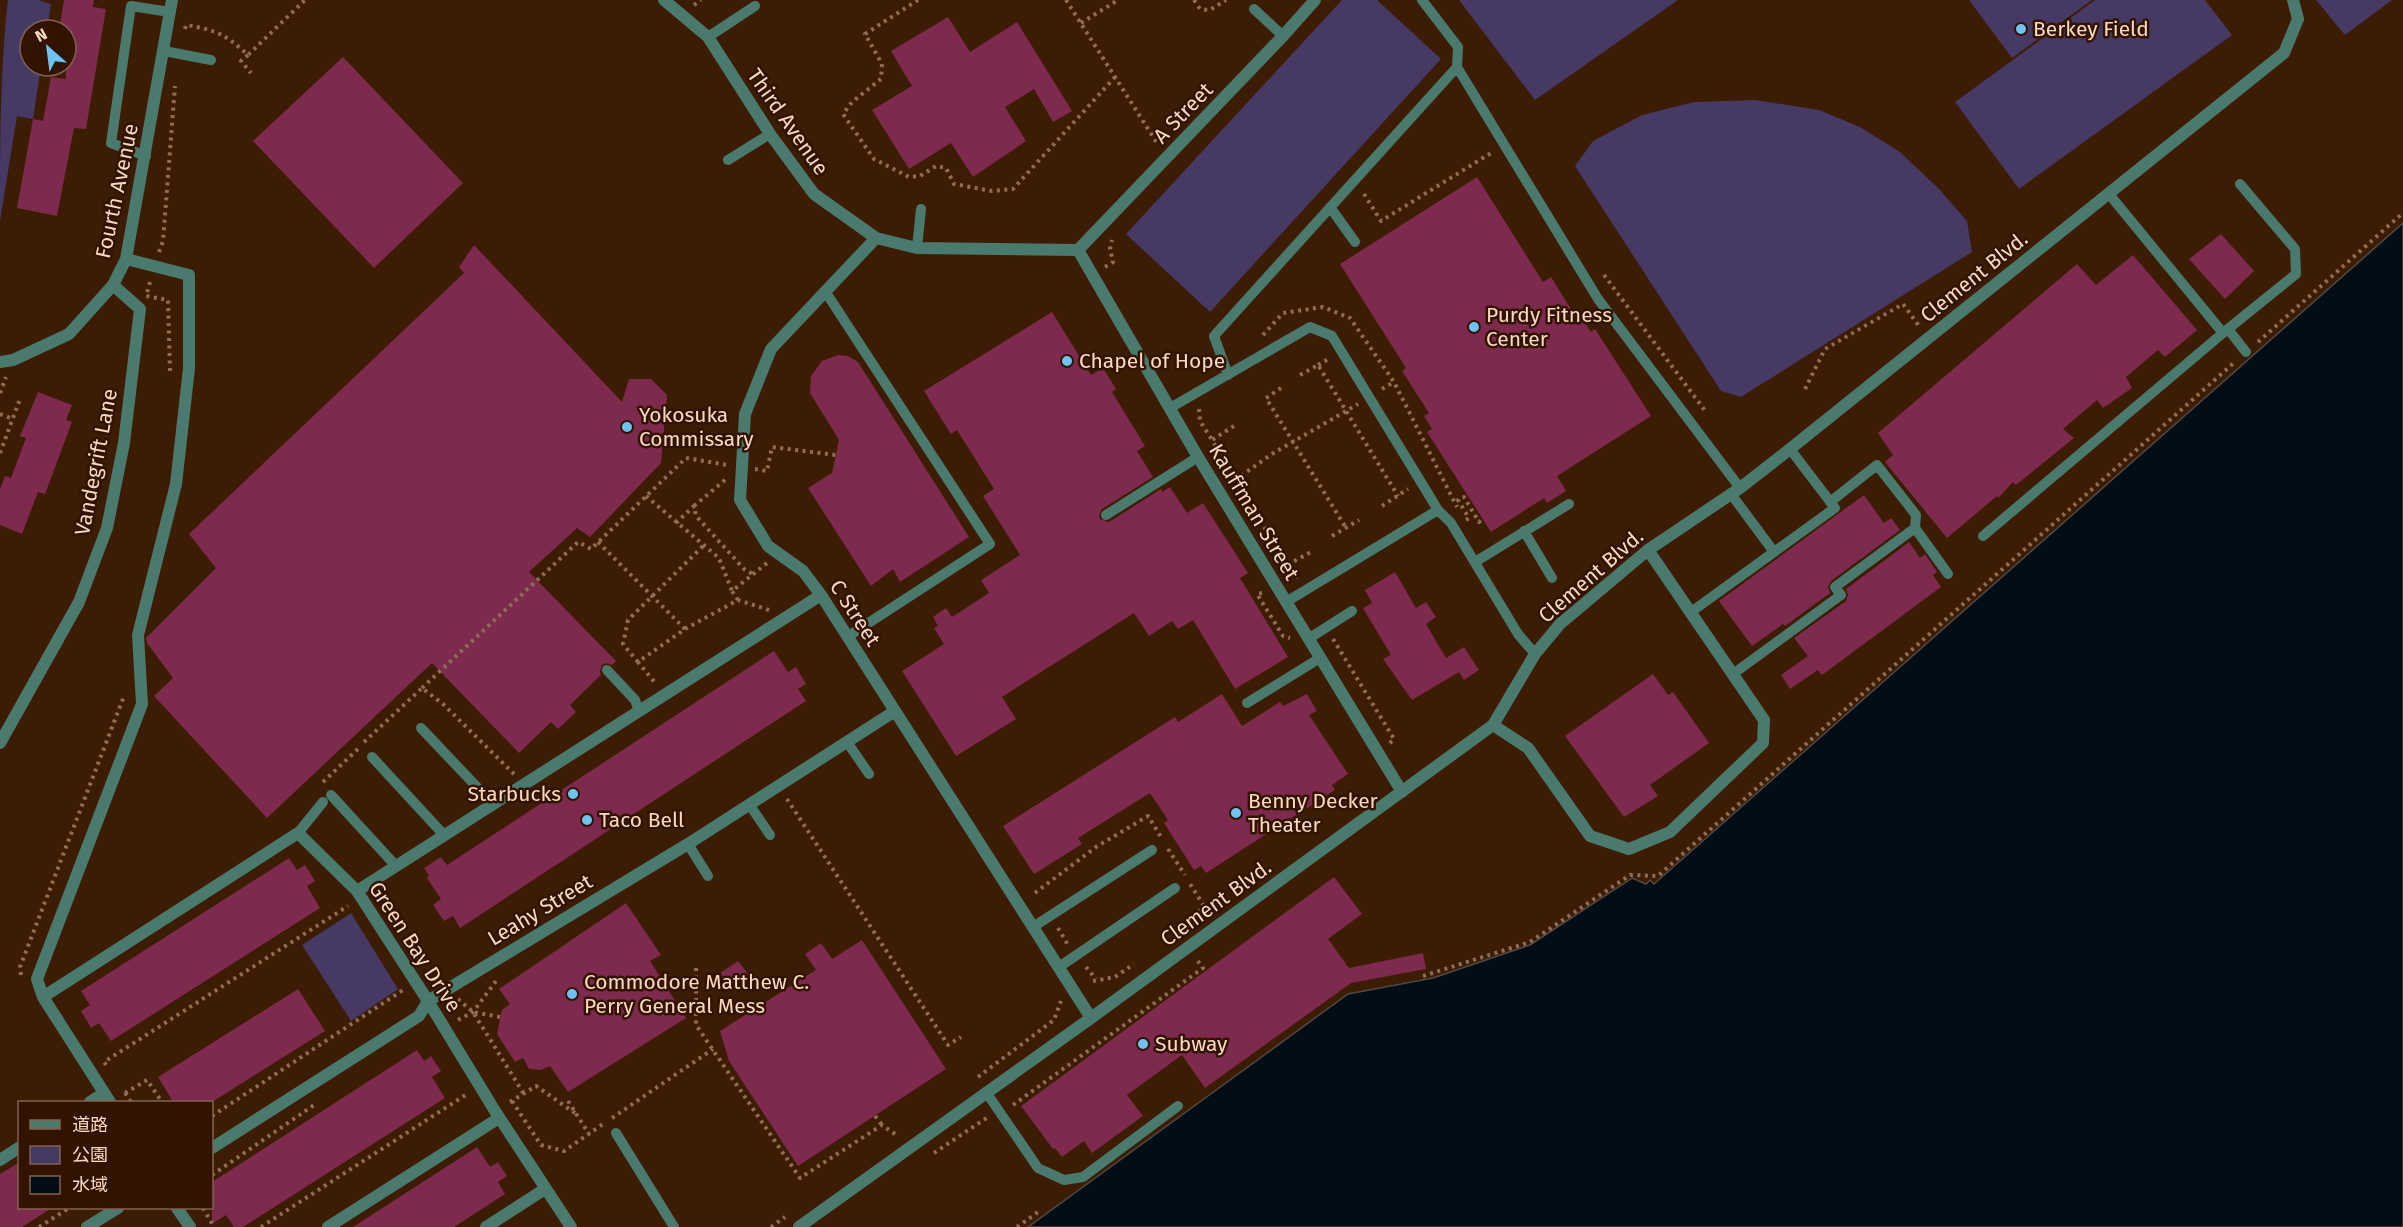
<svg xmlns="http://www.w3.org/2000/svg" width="2403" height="1227" font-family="'Fira Sans','Noto Sans JP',sans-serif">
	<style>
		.green { fill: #463964 }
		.water { fill: #030d15; stroke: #4e4a48; stroke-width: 1.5 }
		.building { fill: #7e2a4e }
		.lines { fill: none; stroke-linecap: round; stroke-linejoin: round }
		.path { stroke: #906e55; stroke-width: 4; stroke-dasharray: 3 4.5; stroke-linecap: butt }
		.service { stroke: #4a796e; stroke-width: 10 }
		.minor { stroke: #4a796e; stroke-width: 12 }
		.poi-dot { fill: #6fc2f4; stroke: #311300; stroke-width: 2 }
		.labels { text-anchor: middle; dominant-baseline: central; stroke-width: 5; stroke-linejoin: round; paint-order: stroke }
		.poi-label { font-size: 21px; fill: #fcd8c0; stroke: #311300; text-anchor: start }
		.street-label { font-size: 21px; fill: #fcd8c0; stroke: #311300 }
	</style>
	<rect width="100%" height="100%" fill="#3c1c02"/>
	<!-- green -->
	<path class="green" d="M8,0H38L51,4L47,30H30V66H41L33,119L17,116L0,221C0,151 0,66 8,0Z
		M1342,0H1377L1441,59L1210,312L1126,234Z
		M1459,0H1678L1535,100Z
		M1969,0H2092L2012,58Z
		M2095,0H2205L2232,35L2019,189L1955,102Z
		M2316,0H2392L2345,35Z
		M1755,100L1819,110L1860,127L1900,152L1939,189L1967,221L1972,252L1741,397L1721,391L1575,166L1593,141L1642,115L1694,102Z
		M351,913L398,989L351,1021L302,945Z"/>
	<!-- water -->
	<path class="water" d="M2403,223V1227H1028L1348,994L1433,978L1530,945L1632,878L1646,884L1650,880L1654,884Z"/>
	<!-- building -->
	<path class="building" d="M64,0H94L93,7L106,9L86,129L74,128L57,216L17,208L33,119L43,121L51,77L66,79V30H59Z
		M948,17L970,52L1017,22L1072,111L1053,122L1034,89L1005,107L1026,141L973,177L951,143L909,169L872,110L912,86L891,51Z
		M343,57L463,183L374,268L253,141Z
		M1477,177L1543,282L1551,277L1579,322L1583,320L1591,332L1595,329L1651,416L1557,476L1566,491L1547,503L1544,498L1491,532L1427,432L1432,429L1424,416L1429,413L1402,371L1406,368L1340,264Z
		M2221,234L2254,271L2225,299L2189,259Z
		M474,245L622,402L629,379H651L667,395L661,463L590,537L577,528L529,572L616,661L612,665L606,663L602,665L600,671L601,675L570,705L576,712L558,729L551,722L519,753L432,663L267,818L154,696L173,678L147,643L146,638L216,568L189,534L464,273L459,267Z
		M2133,255L2197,330L2165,357L2158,350L2126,377L2132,388L2103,408L2097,400L2063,429L2074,438L2016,485L2013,482L1998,498L1997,496L1947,538L1885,462L1893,455L1878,433L2077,264L2096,285Z
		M1052,312L1091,375L1103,368L1116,389L1112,392L1145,446L1137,451L1153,477L1102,509L1099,515L1100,519L1109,522L1161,489L1162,492L1170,487L1187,513L1203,503L1248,573L1240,578L1288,657L1235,689L1193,620L1178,629L1172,621L1149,636L1134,613L1002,697L1016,719L956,756L902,671L944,644L934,628L938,626L933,617L946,608L952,617L989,593L981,580L1020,555L983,496L994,489L957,430L951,434L924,391Z
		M838,355L848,356L858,362L969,537L900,582L893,569L871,586L808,488L832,473L839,440L810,393L811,376L822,361Z
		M38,392L72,405L66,420L72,422L45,494L38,492L22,534L0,525V489L5,476L11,478L26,438L20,436Z
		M1864,495L1884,523L1891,518L1900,530L1831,581L1828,587L1830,593L1785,626L1783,624L1752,646L1719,601Z
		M1909,542L1920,558L1925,554L1937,572L1933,575L1941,587L1822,675L1818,670L1790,689L1781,675L1808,656L1794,638L1846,601L1848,595L1846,589Z
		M1395,572L1416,608L1426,602L1436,617L1426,624L1446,658L1464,647L1479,670L1464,680L1459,672L1412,700L1383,659L1391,655L1363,608L1372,603L1365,590Z
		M774,651L788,672L796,667L806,684L798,689L806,701L460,928L453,916L444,921L433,905L441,899L427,878L429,876L424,868L441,857L447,865Z
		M1653,674L1668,695L1673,692L1709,743L1650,785L1658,796L1624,817L1565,736Z
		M1222,694L1242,726L1280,702L1283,706L1307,694L1317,711L1309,715L1348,774L1332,785L1335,790L1206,873L1201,866L1194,870L1164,823L1168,820L1150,793L1078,838L1082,844L1034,874L1003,826L1175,717L1178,722Z
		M289,858L297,870L305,865L315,881L307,886L320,908L111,1041L99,1023L91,1028L81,1011L90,1005L81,991Z
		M1334,877L1362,914L1328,939L1349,968L1423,953L1426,969L1351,983L1205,1088L1182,1055L1127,1095L1143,1116L1092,1153L1084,1141L1062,1157L1055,1148L1053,1149L1021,1106Z
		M626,903L661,955L650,961L686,1018L568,1092L550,1066L541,1070L529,1069L523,1058L515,1062L497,1034L502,1010L510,1004L499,989Z
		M862,940L946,1069L798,1166L729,1061L720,1031L816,970L805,954L821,943L832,959Z
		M738,961L749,975L729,989L719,974Z
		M298,989L325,1031L212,1102H173L158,1077Z
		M417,1050L424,1061L431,1056L441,1071L432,1077L445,1098L243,1227H234L226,1215L212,1224V1182Z
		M477,1147L490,1167L498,1162L507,1176L498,1182L505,1194L454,1227H353Z
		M20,1162V1208H52L22,1227H0V1174Z"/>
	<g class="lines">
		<!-- path -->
		<path class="path" d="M918,0L865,34L882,64L881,79L852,102L843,114L874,159L909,177L920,176L936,166L946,168L954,184L992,191L1013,189L1115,77
			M1066,0L1157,143
			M1194,0L1200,9L1210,10L1226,0
			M694,5L701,0
			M1081,23L1118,0
			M185,29L186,25C216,30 225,34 248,55L305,0
			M248,55L241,61L251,73
			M1364,194L1381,221L1491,153
			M159,252L163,241L175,86
			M1105,267L1113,262L1110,249L1112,240
			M1604,275L1706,412
			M150,282L146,296L168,300L170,373
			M1263,335L1283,313L1323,307L1350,318L1394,382L1457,507
			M2258,342L2403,213
			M1318,365L1330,358
			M1300,375L1318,365L1398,496
			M1281,388L1266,398L1346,528
			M1382,389L1394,382
			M1805,389L1825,349L1903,304L1919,326
			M0,393L6,377
			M1199,409L1200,421L1212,440
			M0,414L13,419
			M1234,426L1212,440L1287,565L1311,552
			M0,453L20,399
			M755,469L767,471L772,447L836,455
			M1235,480L1272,454L1358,404
			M646,496L719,558L732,591
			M694,506L725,480
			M1382,506L1408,489
			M1466,520L1469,518L1458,500L1464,497L1479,522L1483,519
			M676,523L694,506L696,516L745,570L753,574
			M1332,536L1359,520
			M598,542L685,629L638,662L656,684
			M1287,565L1292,575L1298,577
			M1262,593L1257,594L1283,636L1290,638
			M738,600L732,591L767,563
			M685,629L738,600L769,610
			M1333,639L1394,739L1389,744
			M638,662L623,644L628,620L704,545
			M422,688L578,542L591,549L686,458L727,465
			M364,742L422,688L443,704L514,774
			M323,782L359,748
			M787,799L948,1045L961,1037
			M1168,849L1185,875
			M1035,893L1096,847L1148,816L1161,837
			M1058,928L1068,945
			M1184,928L1204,906L1190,884
			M1086,967L1096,979
			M696,968V1025L800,1178L882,1125L898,1136
			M21,975L20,967L124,696
			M1423,976L1530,942L1630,875L1658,876L2236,361
			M1093,981L1115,977L1134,964
			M458,999L473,1012
			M500,1017L473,1012L524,1094
			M458,1020L473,1012L496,981
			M106,1065L104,1062L348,906
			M978,1077L1054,1020L1061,1001
			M125,1093L131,1102
			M125,1093L147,1080L162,1102
			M512,1101L541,1145L564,1151L603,1124
			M568,1101L589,1134
			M510,1102L536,1086L575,1113
			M1013,1105L1203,968L1197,960
			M212,1116L403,990
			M875,1116L882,1125
			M612,1118L713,1049
			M934,1153L988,1117
			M212,1175L314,1105
			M203,1208L214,1227
			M39,1227L69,1208
			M261,1227L467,1094
			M771,1227L785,1217
			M1017,1227L1038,1212"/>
		<!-- service -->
		<path class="service" d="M1254,9L1283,36
			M708,37L755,6
			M164,51L211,60
			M1457,67L1598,299L1740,488
			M146,156L111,143L131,6L170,12
			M728,160L770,134
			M1330,207L1355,242
			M917,248L921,209
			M825,291L990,544L847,637
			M2228,329L2246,352
			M2223,333L2296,274L2295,249L2240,184
			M1228,375L1214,336L1457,67L1458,47L1422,0
			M1170,408L1310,327L1332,336L1438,510L1451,523L1518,634L1535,654
			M1731,494L1774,552
			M1106,515L1198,457
			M1915,528L1948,574
			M1524,531L1552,578
			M1983,536L2223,333L2109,194
			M1475,562L1569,504
			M1286,602L1438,510
			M1691,612L1835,508L1790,449
			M1308,639L1352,611
			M607,670L635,700L639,711
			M1733,674L1841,595L1835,587L1915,528L1916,515L1877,465L1830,502
			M1247,703L1320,658
			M421,728L493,804
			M847,742L869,774
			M372,757L444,835
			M331,795L396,866
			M749,804L770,835
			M298,833L323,802
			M688,844L708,876
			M1033,927L1152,850
			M1059,967L1175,888
			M986,1092L1038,1168L1064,1180L1083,1177L1178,1106
			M616,1133L674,1227"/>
		<!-- minor -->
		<path class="minor" d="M664,0L708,37L770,134L814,194L876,238L917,248L1078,250
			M876,238L771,349L745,414L740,500L768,546L803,571L821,595L1091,1018
			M1078,250L1198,457L1402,792
			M1078,250L1283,36L1315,0
			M0,362L13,360L69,334L113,285L126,259L172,0
			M1493,725L1528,748L1590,836L1629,849L1670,832L1763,743L1764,720L1648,550
			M0,743L79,602L107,528L124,443L140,309L113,285
			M357,891L821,595
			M43,997L298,833L357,891L428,1001L495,1111L571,1227
			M90,1102L104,1093
			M110,1102L43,997L37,979L142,704L138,635L176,484L189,368V275L126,259
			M212,1148L419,1016L428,1001L688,844L895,711
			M0,1160L20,1147
			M177,1208L190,1227
			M87,1227L118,1208
			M328,1227L499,1118
			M486,1227L545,1189
			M799,1227L1091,1018L1493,725L1535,654L1560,624L1648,550L1740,488L1790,449L2284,53L2298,19L2293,0"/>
	</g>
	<!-- markers -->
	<g class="poi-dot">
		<circle cx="2021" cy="29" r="6"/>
		<circle cx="1474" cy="327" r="6"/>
		<circle cx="1067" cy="361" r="6"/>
		<circle cx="627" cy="427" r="6"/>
		<circle cx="573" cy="794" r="6"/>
		<circle cx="1236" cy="813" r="6"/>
		<circle cx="587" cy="820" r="6"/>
		<circle cx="572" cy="994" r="6"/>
		<circle cx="1143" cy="1044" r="6"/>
	</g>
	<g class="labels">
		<!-- poi labels -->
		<g class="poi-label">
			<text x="2033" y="29">Berkey Field</text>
			<text x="1486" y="315">Purdy Fitness<tspan x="1486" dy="24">Center</tspan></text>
			<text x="1079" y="361">Chapel of Hope</text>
			<text x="639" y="415">Yokosuka<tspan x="639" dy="24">Commissary</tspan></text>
			<text x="561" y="794" text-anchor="end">Starbucks</text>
			<text x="1248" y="801">Benny Decker<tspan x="1248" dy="24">Theater</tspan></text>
			<text x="599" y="820">Taco Bell</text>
			<text x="584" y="982">Commodore Matthew C.<tspan x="584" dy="24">Perry General Mess</tspan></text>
			<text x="1155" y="1044">Subway</text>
		</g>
		<!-- street labels -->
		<g class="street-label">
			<text transform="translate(1183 113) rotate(-46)">A Street</text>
			<text transform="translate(788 122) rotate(55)">Third Avenue</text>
			<text transform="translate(117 191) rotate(-78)">Fourth Avenue</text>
			<text transform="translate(1974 277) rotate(-39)">Clement Blvd.</text>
			<text transform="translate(96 462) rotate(-79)">Vandegrift Lane</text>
			<text transform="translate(1254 512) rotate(59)">Kauffman Street</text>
			<text transform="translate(1591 576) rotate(-41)">Clement Blvd.</text>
			<text transform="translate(855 613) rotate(57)">C Street</text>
			<text transform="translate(1216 903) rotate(-36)">Clement Blvd.</text>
			<text transform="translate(540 910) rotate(-31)">Leahy Street</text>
			<text transform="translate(415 947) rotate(57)">Green Bay Drive</text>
		</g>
	</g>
	<!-- legend -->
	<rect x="18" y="1101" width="195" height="108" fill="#311300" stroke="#82624d" stroke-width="1.5"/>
	<rect x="30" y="1120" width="30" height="9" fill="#4a796e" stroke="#82624d" stroke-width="1.5"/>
	<text x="72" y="1131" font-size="18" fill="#fcd8c0">道路</text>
	<rect x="30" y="1146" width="30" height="18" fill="#463964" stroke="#82624d" stroke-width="1.5"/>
	<text x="72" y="1161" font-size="18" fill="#fcd8c0">公園</text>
	<rect x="30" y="1176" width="30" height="18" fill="#030d15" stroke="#82624d" stroke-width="1.5"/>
	<text x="72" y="1191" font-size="18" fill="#fcd8c0">水域</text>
	<!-- north arrow -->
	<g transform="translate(48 48) rotate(332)"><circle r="28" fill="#311300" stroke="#82624d" stroke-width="1.5"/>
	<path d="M0-4.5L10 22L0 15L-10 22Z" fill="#6fc2f4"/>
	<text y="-9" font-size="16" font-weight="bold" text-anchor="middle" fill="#fcd8c0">N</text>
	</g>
</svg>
